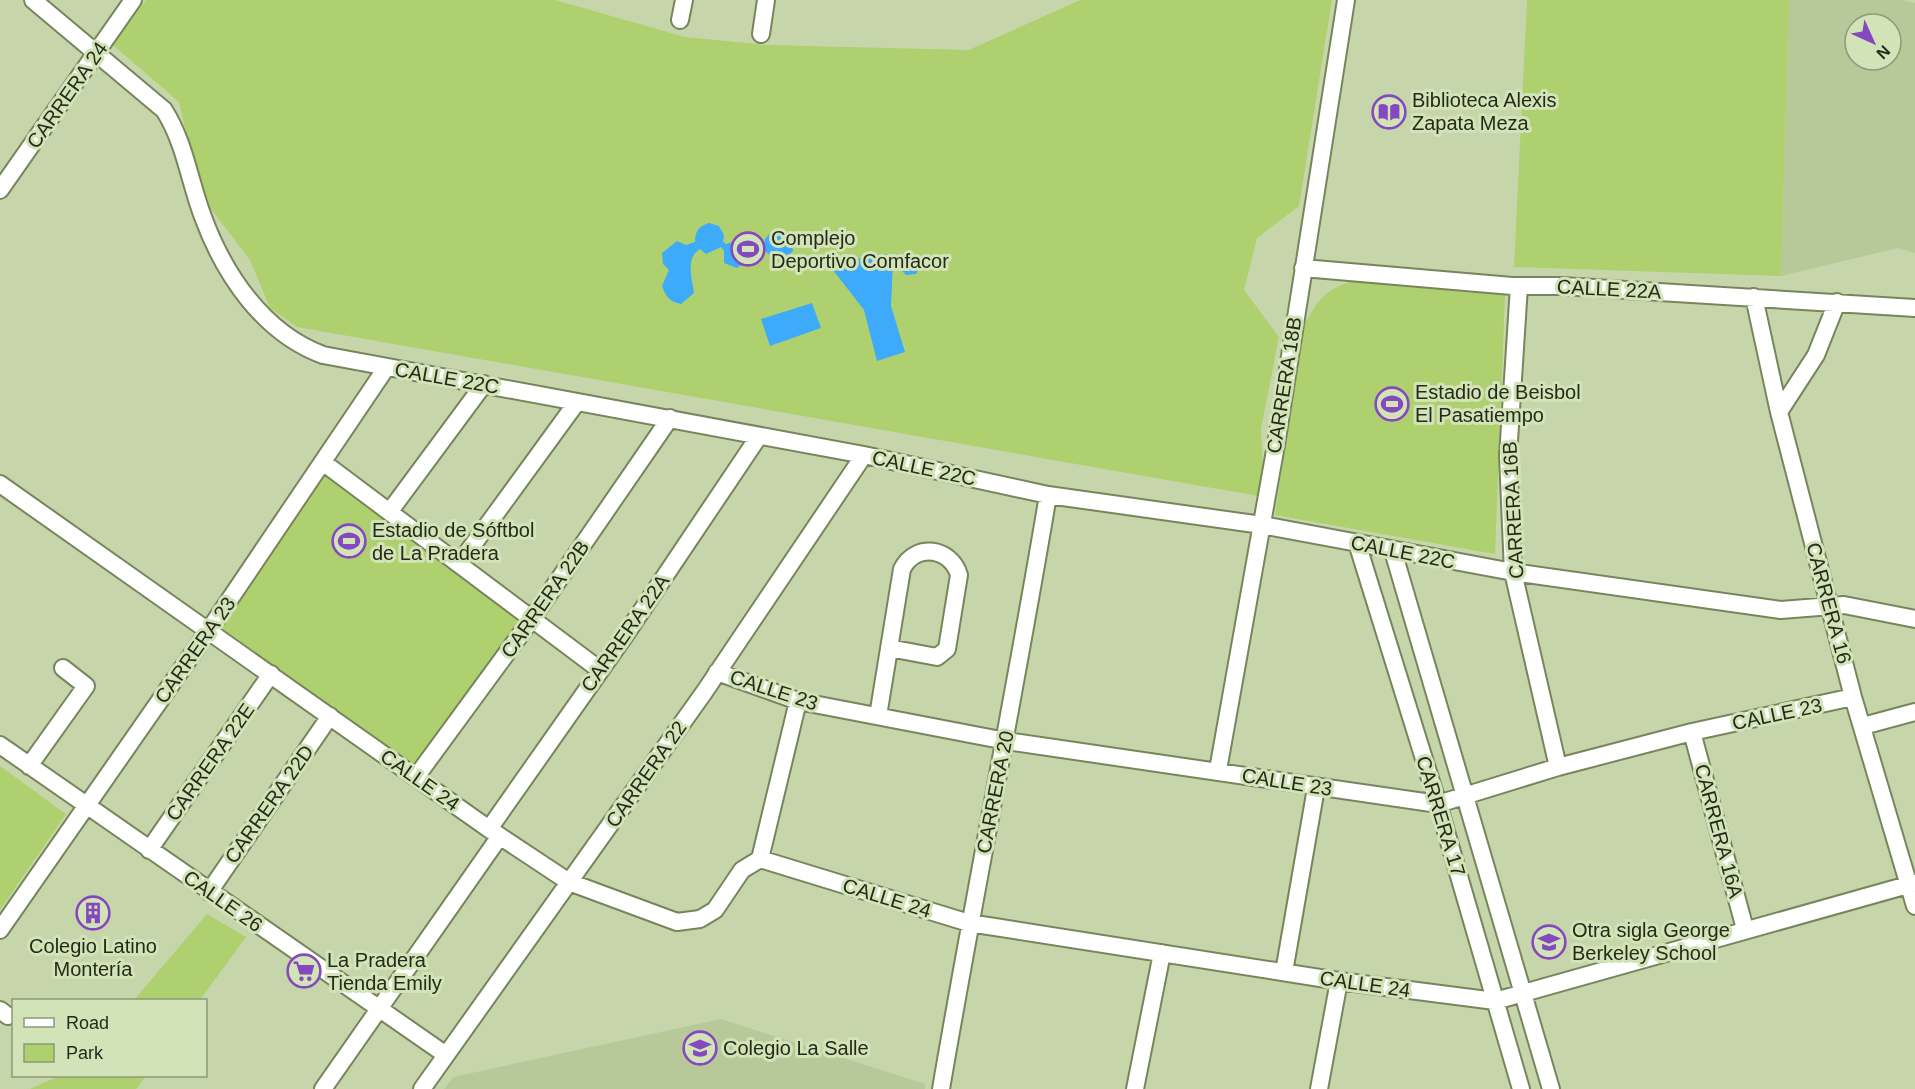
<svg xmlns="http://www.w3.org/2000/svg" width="1915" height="1089" font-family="Helvetica,sans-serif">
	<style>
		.built { fill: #b8c999; fill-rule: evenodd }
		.green { fill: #afd06e }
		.water { fill: #3dabfa }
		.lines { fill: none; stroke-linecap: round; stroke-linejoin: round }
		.street-casing { stroke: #77855d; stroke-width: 20 }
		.street { stroke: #fff; stroke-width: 16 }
		.labels { text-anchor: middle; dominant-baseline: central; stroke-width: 6; stroke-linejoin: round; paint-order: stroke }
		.street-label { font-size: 20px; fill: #252b1a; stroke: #d2e3b7 }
		.poi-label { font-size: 20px; fill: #252b1a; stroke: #d2e3b7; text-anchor: start }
	</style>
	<rect width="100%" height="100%" fill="#c6d6aa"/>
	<!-- built -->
	<path class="built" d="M1789,0H1901L1915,3V253L1898,248L1781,276ZM1855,24H1891V60H1855Z
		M721,1019L925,1084V1089H444L453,1077Z"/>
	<!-- green -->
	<path class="green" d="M146,0H555L685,37L767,45L969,50L1080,0H1332L1299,206L1257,238L1244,290L1279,337L1261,429L1264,497L297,327L270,308L250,260L201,196L179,102L113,45Z
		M1527,0H1789L1781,276L1514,267Z
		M1356,280L1505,294L1495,554L1275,515L1304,325C1321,296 1324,290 1356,280Z
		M324,463L531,620L416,777L209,630Z
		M0,766L66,814L0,910Z
		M207,914L246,937L200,1000H134Z
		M59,1076H146L136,1089H30Z"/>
	<!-- water -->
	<path class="water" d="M709,223L719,226L724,235L723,242L726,244L733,242L743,245L745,249L764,244L765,239L771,232L780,229L790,237L793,251C783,262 774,262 765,250L746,256L745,262L737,268L724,263V251L721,247L706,254L700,249C685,258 692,278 694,293L681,304C670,302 666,297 662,286L669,270L663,264L662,253L677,241L686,245L695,242C695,231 699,226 709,223Z
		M882,254H896L914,259L918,270L916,274L906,275L902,271V266L893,262L891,306L905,352L877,361L864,310L833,270L868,255Z
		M812,303L821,328L770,346L761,319Z"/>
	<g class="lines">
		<!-- street casing -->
		<g class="street-casing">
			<path id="street" d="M33,0L164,110C185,143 189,180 203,217C224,274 263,333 323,355L864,455L1048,495L1262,525L1513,572L1781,610L1844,605L1915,619
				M680,20L684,0
				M761,34L766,0
				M0,190L133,0
				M1303,268L1512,286H1562L1915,308
				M1519,286L1508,456L1513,572L1558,767
				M1754,297L1779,412L1853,697L1915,906
				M1779,412L1816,355L1837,302
				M324,463L600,670
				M0,484L489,829L569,882L677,922L700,919L715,910L742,870L760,859L969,923L1339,981L1495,1001L1915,883
				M390,511L484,384
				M1357,543L1438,804L1521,1089
				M1393,551L1551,1089
				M459,564L577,402
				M717,672L798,701L1006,741L1438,804L1558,767L1692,732L1853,697
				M878,716L902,569C916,542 951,548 959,575L947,649L937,657L889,648
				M1863,726L1915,712
				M1692,732L1745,929
				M0,745L446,1055
				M29,766L86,686L63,668
				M1218,770L1276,445L1346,0
				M416,777L531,620L670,418
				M489,829L626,634L759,436
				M149,850L271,674
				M760,859L798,701
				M209,892L330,716
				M0,930L209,630L386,368
				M1284,972L1316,788
				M0,1010L8,1016
				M323,1089L500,836
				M422,1089L705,691L864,455
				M941,1089C975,890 1015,693 1048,495
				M1135,1089L1162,953
				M1319,1089L1339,981"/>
		</g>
		<!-- street -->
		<use href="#street" class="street"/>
	</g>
	<!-- icons -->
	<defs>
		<g id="library-ring" transform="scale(1.725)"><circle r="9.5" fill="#d2e3b7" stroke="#8549bf" stroke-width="1.5"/><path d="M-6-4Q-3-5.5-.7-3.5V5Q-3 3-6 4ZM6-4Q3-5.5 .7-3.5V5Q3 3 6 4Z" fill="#8549bf"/></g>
		<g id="stadium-ring" transform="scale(1.725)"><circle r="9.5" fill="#d2e3b7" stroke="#8549bf" stroke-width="1.5"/><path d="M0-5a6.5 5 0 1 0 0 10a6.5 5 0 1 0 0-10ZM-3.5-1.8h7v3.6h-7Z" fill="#8549bf"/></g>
		<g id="building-ring" transform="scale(1.725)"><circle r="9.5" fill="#d2e3b7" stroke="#8549bf" stroke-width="1.5"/><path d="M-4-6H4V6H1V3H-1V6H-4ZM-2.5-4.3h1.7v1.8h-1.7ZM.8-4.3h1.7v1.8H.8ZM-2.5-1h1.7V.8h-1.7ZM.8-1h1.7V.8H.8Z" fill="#8549bf"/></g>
		<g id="school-ring" transform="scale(1.725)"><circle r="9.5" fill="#d2e3b7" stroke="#8549bf" stroke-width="1.5"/><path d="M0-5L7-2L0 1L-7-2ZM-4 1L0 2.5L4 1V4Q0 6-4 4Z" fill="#8549bf"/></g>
		<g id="supermarket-ring" transform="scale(1.725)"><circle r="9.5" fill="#d2e3b7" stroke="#8549bf" stroke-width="1.5"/><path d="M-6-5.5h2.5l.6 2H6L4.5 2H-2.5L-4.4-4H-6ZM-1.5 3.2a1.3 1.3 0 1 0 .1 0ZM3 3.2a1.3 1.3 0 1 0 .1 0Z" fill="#8549bf"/></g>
	</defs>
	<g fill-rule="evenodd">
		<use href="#library-ring" x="1389" y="112"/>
		<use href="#stadium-ring" x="748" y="249"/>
		<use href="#stadium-ring" x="1392" y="404"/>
		<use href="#stadium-ring" x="349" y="541"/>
		<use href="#building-ring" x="93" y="913"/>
		<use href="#school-ring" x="1549" y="942"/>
		<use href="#supermarket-ring" x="304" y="971"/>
		<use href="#school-ring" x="700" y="1048"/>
	</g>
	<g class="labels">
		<!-- street labels -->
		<g class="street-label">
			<text transform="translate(67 95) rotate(-55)">CARRERA 24</text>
			<text transform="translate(1609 289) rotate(3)">CALLE 22A</text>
			<text transform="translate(447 378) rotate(10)">CALLE 22C</text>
			<text transform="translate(1284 385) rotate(-81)">CARRERA 18B</text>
			<text transform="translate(924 468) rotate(12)">CALLE 22C</text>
			<text transform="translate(1513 510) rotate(-93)">CARRERA 16B</text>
			<text transform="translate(1403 552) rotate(11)">CALLE 22C</text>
			<text transform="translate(545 599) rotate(-55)">CARRERA 22B</text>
			<text transform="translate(1829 603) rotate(75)">CARRERA 16</text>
			<text transform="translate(625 633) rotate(-55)">CARRERA 22A</text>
			<text transform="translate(195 650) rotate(-55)">CARRERA 23</text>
			<text transform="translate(774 690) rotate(18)">CALLE 23</text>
			<text transform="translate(1777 714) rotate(-12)">CALLE 23</text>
			<text transform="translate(210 762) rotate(-55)">CARRERA 22E</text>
			<text transform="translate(646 774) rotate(-55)">CARRERA 22</text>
			<text transform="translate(420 780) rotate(35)">CALLE 24</text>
			<text transform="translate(1287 782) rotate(9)">CALLE 23</text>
			<text transform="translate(995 792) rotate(-79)">CARRERA 20</text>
			<text transform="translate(269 804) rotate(-55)">CARRERA 22D</text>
			<text transform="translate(1441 816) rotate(73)">CARRERA 17</text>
			<text transform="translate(1719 831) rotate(75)">CARRERA 16A</text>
			<text transform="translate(887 898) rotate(17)">CALLE 24</text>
			<text transform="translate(223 901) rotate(35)">CALLE 26</text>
			<text transform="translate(1365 984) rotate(8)">CALLE 24</text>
		</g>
		<!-- poi labels -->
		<g class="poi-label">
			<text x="1412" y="100">Biblioteca Alexis<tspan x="1412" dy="23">Zapata Meza</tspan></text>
			<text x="771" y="238">Complejo<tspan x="771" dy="23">Deportivo Comfacor</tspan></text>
			<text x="1415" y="392">Estadio de Beisbol<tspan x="1415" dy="23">El Pasatiempo</tspan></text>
			<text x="372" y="530">Estadio de Sóftbol<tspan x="372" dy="23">de La Pradera</tspan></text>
			<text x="1572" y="930">Otra sigla George<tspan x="1572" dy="23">Berkeley School</tspan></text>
			<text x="93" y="946" text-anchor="middle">Colegio Latino<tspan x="93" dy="23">Montería</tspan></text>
			<text x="327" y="960">La Pradera<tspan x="327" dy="23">Tienda Emily</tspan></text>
			<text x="723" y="1048">Colegio La Salle</text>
		</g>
	</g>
	<!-- legend -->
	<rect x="12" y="999" width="195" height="78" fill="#d2e3b7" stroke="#8d9978" stroke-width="1.5"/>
	<rect x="24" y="1018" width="30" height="9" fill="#ffffff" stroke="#8d9978" stroke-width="1.5"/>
	<text x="66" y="1029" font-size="18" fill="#252b1a">Road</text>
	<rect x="24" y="1044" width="30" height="18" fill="#afd06e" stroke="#8d9978" stroke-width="1.5"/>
	<text x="66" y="1059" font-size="18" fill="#252b1a">Park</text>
	<!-- north arrow -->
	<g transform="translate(1873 42) rotate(135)"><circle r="28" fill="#d2e3b7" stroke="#8d9978" stroke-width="1.5"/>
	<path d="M0-4.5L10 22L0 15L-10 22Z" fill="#8549bf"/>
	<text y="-9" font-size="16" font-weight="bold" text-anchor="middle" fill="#252b1a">N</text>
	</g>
</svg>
